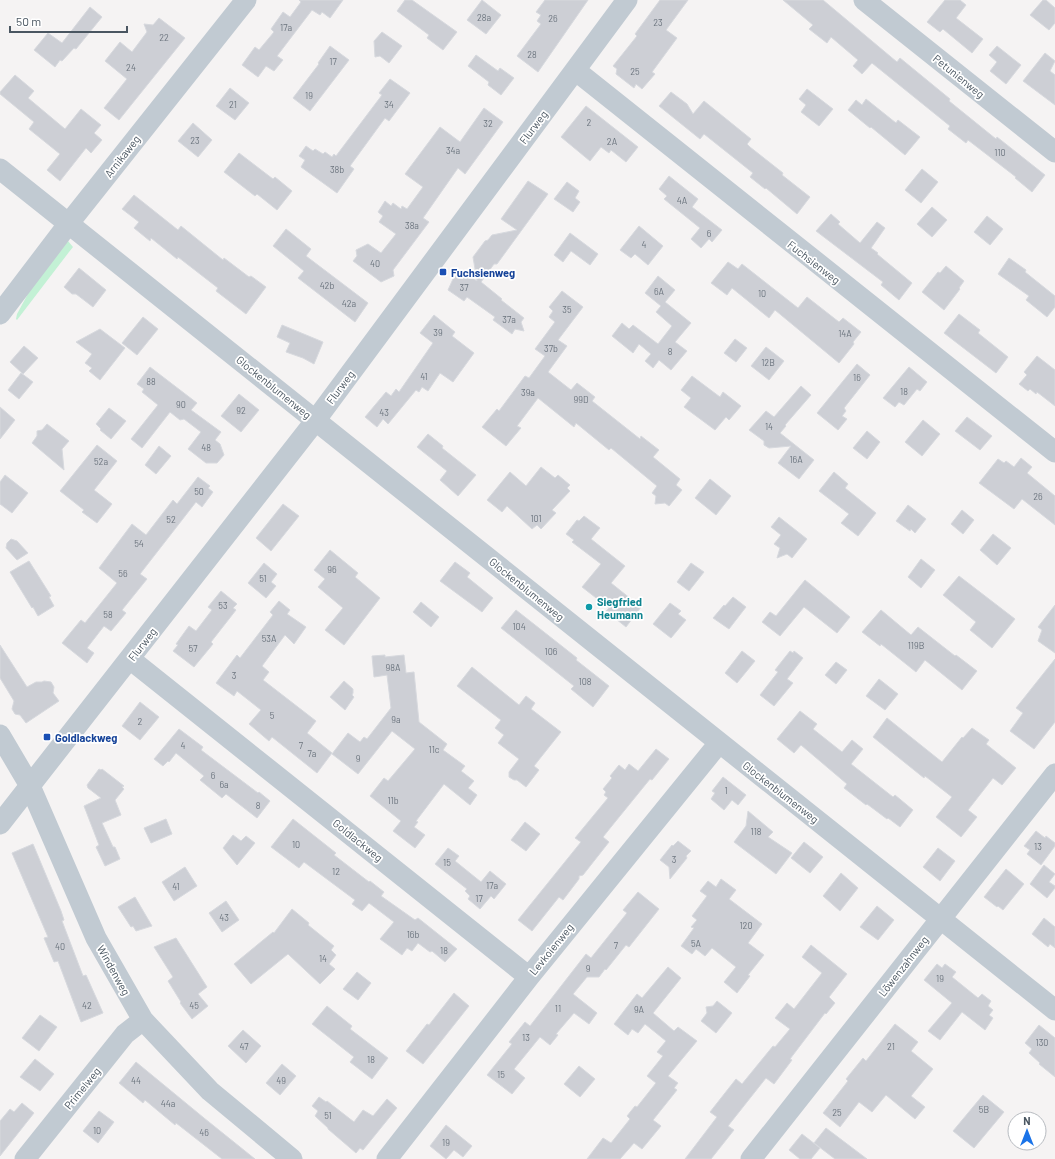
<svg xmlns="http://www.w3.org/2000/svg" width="1055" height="1159" font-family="Barlow,sans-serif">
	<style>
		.green { fill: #c3f1d5 }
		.building { fill: #cdcfd5; stroke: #d7d9de }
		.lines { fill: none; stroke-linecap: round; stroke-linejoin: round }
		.minor { stroke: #c1cad2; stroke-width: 21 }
		.transit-dot { fill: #1a4fb4; stroke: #fff; stroke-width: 1.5 }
		.culture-dot { fill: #0f9aa8; stroke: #fff; stroke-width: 1.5 }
		.labels { text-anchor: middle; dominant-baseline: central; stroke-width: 3.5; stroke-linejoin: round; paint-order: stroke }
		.number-label { font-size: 9px; fill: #6b747e }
		.street-label { font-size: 11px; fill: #4a5661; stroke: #fff }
		.transit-label { font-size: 11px; font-weight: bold; fill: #164399; stroke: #fff; text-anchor: start }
		.culture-label { font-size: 11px; font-weight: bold; fill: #0d838f; stroke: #fff; text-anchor: start }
	</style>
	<rect width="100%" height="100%" fill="#f5f3f3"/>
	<!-- green -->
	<path class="green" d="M68,241L73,247L69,252L17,320L16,319L17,314L36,279Z"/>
	<!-- building -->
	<path class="building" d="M299,0H343L330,18L322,12L320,15L312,10L277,56L283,60L274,71L266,66L258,77L242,65L255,47L259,50L274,32L271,29L283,12L290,17L301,2Z
		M405,0H412L457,32L443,50L427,38L429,35L397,11Z
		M482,0L501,15L486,34L467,20Z
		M545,0H588L538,72L517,56L541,24L537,21L541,15L536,12Z
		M660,0H688L666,30L677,38L652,72L655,74L642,89L636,84L634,88L616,74L617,69L613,66L637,36L635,34Z
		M783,0H823L897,62L900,58L950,99L949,101L996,139L997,137L1045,175L1032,192L1015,178L1016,177L968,140L966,143L948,129L950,126L872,63L862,74L853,66L858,60L831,37L827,43L809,29L813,25Z
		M945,0H960L966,5L956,18L983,39L972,53L943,29L940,32L927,22Z
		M1043,0H1046L1055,8V23L1049,30L1030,15Z
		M90,7L102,17L76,49L74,48L62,61L60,60L55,67L34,50L48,33L62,43Z
		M159,18L185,38L119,120L104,108L127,79L105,61L120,42L132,52L147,32L144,24L153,25Z
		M382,32L402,46L389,63L380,56L375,57L374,41Z
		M330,46L349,60L310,111L293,98L319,64L318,63Z
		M997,46L1021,65L1006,84L990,71L997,62L989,55Z
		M1045,53L1055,61L1050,71L1055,75V105L1023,81Z
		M476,55L498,71L500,68L514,78L501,95L488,85L489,82L468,66Z
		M15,75L34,91L28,98L65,129L81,109L101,125L94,133L102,140L91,153L86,148L60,181L47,170L60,154L29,129L34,122L0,94V92Z
		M390,79L410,93L389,121L385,118L350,166L354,169L337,193L301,167L305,160L299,156L306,146L313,151L315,149L323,154L325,152L332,157L334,154L336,156L382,95L379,93Z
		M230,88L249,103L235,120L216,106Z
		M807,89L833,109L819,126L801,112L806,105L799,99Z
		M671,92L687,104L693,114L704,101L751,139L747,144L750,147L783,173L782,175L810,197L797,214L766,188L765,189L750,177L753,173L704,134L700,139L659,106Z
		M866,99L896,123L898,120L920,137L905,155L871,127L870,128L848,110L856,100L862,105Z
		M586,106L638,147L626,162L611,150L609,153L601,147L590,161L561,137Z
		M484,108L503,122L465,174L458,168L423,218L429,222L393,270L394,276L381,282L353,261L357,256L356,250L368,244L381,253L396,234L379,222L383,216L378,212L385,201L391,206L393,203L401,209L402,206L407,209L423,187L405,174L440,127L460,142Z
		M193,123L212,140L198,157L178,141Z
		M239,153L273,179L275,177L292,191L277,210L257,194L255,196L224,172Z
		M922,169L938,182L921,203L905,190Z
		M669,176L698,199L692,207L722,230L712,242L709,239L701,248L691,239L700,228L664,199L667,196L659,189Z
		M528,181L548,194L497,264H494L481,282L502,299L501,300L524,318L521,322L524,331L515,329L512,334L493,320L495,317L467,297L464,301L448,290L453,279L462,271L477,281L473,257L485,241L488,240L492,235L517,230L501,219Z
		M567,182L579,191L575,198L580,202L573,212L554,199Z
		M134,195L178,230L181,226L223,260L224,258L249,277L251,276L266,287L246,314L216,291L218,288L178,257L177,259L151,238L150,241L134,228L139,222L122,209Z
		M932,207L947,220L932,237L917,224Z
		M831,214L840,222L838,224L860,243L877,222L885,228L871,248L878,253L877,254L912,283L899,300L881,285L883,282L816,231Z
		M987,216L1003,229L990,245L974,232Z
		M639,226L663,246L648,265L635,254L631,258L620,250Z
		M286,229L311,249L306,256L368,303L355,322L298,278L304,271L273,246Z
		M570,233L598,254L590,265L571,251L563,262L554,255Z
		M1009,258L1026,270L1025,272L1055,296V307L1047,317L1026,300L1029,296L998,274Z
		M728,262L738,269L742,264L798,308L807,297L839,322L843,318L861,332L853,342L854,344L839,363L775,310L769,318L732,288L727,295L711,283Z
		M946,266L964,281L959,288L960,289L944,310L922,292L938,272L940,273Z
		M79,268L106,290L93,307L76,294H72L64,287Z
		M658,276L675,290L665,302L691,323L675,342L687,351L671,370L659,360L653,368L645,361L651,354L639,344L633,353L612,336L622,323L629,329L633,325L658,344L672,326L656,312L661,306L645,293Z
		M562,291L583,307L558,340L567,346L548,372L571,390L577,383L595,397L592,401L640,439L641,436L659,450L653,457L680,479L676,485L682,490L669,506L665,503L655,504L656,496L652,493L657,486L611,448L609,450L576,423L574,427L538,398L517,426L521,428L506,446L482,427L497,409L499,411L525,376L529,378L545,356L535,349L555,322L549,317L553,311L549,307Z
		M959,314L980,330L978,333L1008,357L996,373L944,333Z
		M434,315L455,332L452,336L474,353L453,382L440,373L428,391L422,387L419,392L416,390L388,424L383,419L377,427L365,417L386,392L391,396L396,389L399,392L433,343L420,333Z
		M143,317L158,329L137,355L122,343Z
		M282,325L323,342L314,364L303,358L286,352L290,343L277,337Z
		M100,329L125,348L100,380L89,371L92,368L85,363L92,354L76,342Z
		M735,339L747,348L736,362L724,353Z
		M24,346L38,358L23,374L10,362Z
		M766,347L784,361L769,380L751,366Z
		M1037,356L1055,370V406L1037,392L1036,394L1030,389L1028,391L1019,384L1027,375L1024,372Z
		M857,364L870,375L844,408L846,411L842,416L847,419L838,430L817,413Z
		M150,367L197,403L191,410L221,432L215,440L220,444L224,455L217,463H206L188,449L201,432L184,419L180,420L170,412L142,448L131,439L158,405L142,392L144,389L137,384Z
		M909,367L927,382L920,391L917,389L904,405L899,402L895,407L883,398Z
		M21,373L33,382L19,399L8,390Z
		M692,376L720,397L723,392L741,406L729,420L726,417L715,430L684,407L691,398L681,390Z
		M801,386L811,395L785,425L786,426L780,433L814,460L799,479L778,463L791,446L769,448L764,445V441L749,430L766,411L774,417Z
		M239,394L259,410L241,432L221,416Z
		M0,407L15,420L0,439Z
		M109,408L126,421L111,439L100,430L101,429L96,424Z
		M967,417L992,436L980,450L955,431Z
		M923,420L940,434L922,456L905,442Z
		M47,424L69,441L62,449L64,470L32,443L37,436V431L42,430Z
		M867,431L880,442L867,459L853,448Z
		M428,434L443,446L442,448L476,475L458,496L440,480L447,471L417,447Z
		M97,445L117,461L94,490L112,504L97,523L82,512L84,510L60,491Z
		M159,446L171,456L156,474L145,465Z
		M1021,458L1032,467L1027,473L1055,496V525L1022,499L1014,509L979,483L998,459L1004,463L1006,461L1014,467Z
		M541,467L555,478L558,475L570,485L567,488L570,491L552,510L556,513L541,529L537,525L532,529L507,506L502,512L487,500L510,472L526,486Z
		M834,472L848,484L845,488L876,513L858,536L841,523L849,514L819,491Z
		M5,475L28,493L12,513L0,504V482Z
		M198,477L210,486L208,488L213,492L202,507L196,502L140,574L147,579L122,610L126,613L111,631L104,626L87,648L94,653L87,663L62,643L81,620L85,623L117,583L99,568L132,524L146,535L173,500L177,504Z
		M710,479L731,496L716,515L695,498Z
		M283,504L299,516L271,551L256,538Z
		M908,505L926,519L915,533L911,529L910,531L896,521Z
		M962,510L974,520L963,534L951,524Z
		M584,516L600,528L591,539L625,566L611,583L641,607L626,627L606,611L609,608L582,587L601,564L572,542L574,540L566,534L577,520L579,521Z
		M779,517L807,539L792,558L787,554L777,558L780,548L774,544L781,535L771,527Z
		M993,534L1011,548L997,565L980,550Z
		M11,539L17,541L28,553L17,560L6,548L7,543Z
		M330,550L358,573L355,577L380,598L344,645L325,630L343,608L318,587L325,579L314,570Z
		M921,559L935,570L921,588L908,577Z
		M29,561L51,596L49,597L54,606L38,616L33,607L32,608L10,572Z
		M455,562L470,573L467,577L493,598L482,612L440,581Z
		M264,563L277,574L271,582L276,586L266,598L248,583Z
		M691,563L704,572L689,591L677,582Z
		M959,576L1015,619L992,648L970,630L976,622L943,595Z
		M805,580L850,617L837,633L804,607L780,636L762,622L770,612L776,616Z
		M221,591L237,604L233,608L236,610L211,642L213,644L194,667L173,651L178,645L176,644L189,626L196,631L212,610L208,607Z
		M733,597L746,607L729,629L713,618L724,605L725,606Z
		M279,601L290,610L287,614L306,627L294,644L285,635L262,666L269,672L263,680L316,721L307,733L332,753L317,773L272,737L269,741L249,724L261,710L237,691L234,696L216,683L237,655L240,658L273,615L270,612Z
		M421,602L439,617L431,627L413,612Z
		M670,603L681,611L678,614L686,620L671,638L653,624Z
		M1055,605V653L1038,641L1042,630L1038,627Z
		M516,610L577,658L576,660L609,686L593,707L571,689L574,686L501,628Z
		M881,610L911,635L918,627L955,656L956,655L977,671L962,690L925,660L916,672L881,644L880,646L862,632Z
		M0,645L27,687L36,682H42L44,681L51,682L54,687L53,693L59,701L26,723L20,715L15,714L12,709L14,701L0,678Z
		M742,651L755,661L737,683L725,673Z
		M790,651L793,653L794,651L803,658L787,679L793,683L774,706L760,695L778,672L775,670Z
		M385,655V657L404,655L406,673L414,672L419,722L447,744L443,750L465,766L461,771L474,781L468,788L477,795L470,805L444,784L416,821L418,822L414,827L425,835L415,848L393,831L401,821L370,796L384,778L388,781L415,749L392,731L358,774L332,754L348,733L360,742L364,737L367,739L391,708L387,675L374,677L372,656Z
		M1055,659V722L1034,749L1010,731L1023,713L1016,708Z
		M836,662L847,670L836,684L825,675Z
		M472,667L519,705L526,696L535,703L531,709L561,732L534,766L539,770L526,787L517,780H514L509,777V772L519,759L498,743L504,735L495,728L501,720L457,686Z
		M879,679L898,694L885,710L866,696Z
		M344,681L353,689V693L352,695L354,697L345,710L330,697Z
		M140,702L159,717L140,740L122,726Z
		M800,711L817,724L813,729L842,752L852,740L863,749L851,764L893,797L895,795L913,810L900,827L888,818L887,819L867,804L866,805L844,788L847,784L801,745L794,753L777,739Z
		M887,718L942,762L962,737L963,738L972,728L989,740L986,744L1016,768L1002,785L993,778L968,810L977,817L961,837L936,817L952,797L925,776L924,778L873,737Z
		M179,729L203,747L201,750L258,793L259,792L270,801L257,818L226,794L222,798L200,780L204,776L176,753L169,762L168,761L163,766L154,759Z
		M656,749L669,759L652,780L650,779L611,827L603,837L609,842L583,875L579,876V879L563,900L559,897L532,931L518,920L581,842L575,838L608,798L604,795L606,792L603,789L612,778L610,776L619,765L625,770L629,764L638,771Z
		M99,769L101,770L102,769L124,786L122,787L124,789L115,800L121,815L102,823L113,847H115L120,859L105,866L96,847L99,845L84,806L101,798L88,788L87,785Z
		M723,777L746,795L738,805L732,800L724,810L711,799L715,793L712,791Z
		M748,811L773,832L768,837L792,853L776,874L734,842L746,826Z
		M166,819L172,834L151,843L144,828Z
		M293,819L336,853L334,855L369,882L370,881L384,892L381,896L415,920L418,918L457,949L445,962L432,951L430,952L418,943L412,951L407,948L402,955L380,939L394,922L369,903L362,911L352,904L355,900L304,862L299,868L271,847Z
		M525,822L540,834L526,851L511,840Z
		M1036,831L1045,838L1046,836L1055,843V846L1041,865L1027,854L1030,850L1024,846Z
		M233,835L241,841L246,836L255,843L237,865L223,848Z
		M678,841L691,851L686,856L687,858L670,879L669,867L660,860L672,845L673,846Z
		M804,842L823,857L810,873L791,858Z
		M33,844L61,911L64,920L62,921L83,976L86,975L103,1013L81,1022L58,961L54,962L44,938L48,937L12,853Z
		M448,848L459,856L455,861L481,882L490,871L506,884L494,899L491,896L480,909L468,899L470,896L465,891L467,889L435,864Z
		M938,848L955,861L940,881L923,867Z
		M1044,865L1055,874L1049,882L1055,886V888L1047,898L1030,884Z
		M185,867L197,886L174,901L162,882Z
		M1006,869L1024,884L1003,910L998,906L997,907L984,897Z
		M841,873L858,888L840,911L823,896Z
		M721,879L736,890L729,899L762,924L748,943L764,955L748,975L750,976L737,993L724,982L736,967L712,948L705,956L696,949L692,954L681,946L694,928L691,927L697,920L692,916L707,896L700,891L708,881L716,887Z
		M638,892L659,909L629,947L626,945L606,970L605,969L599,977H587L573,994L597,1013L589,1024L574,1013L556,1034L558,1035L550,1045L540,1037L514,1069L525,1078L512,1094L487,1075L512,1044L509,1042L525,1022L530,1026L586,954L591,958L627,913L623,910Z
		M135,897L152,926L136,931L133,926L131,927L118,907Z
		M226,901L239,920L222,932L209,913Z
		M877,906L894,920L878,940L860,927Z
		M292,909L309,923L308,925L334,946L331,950L336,955L329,964L335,969L320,984L288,954L251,984L234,964L273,932L274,933Z
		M1044,918L1055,927V948L1050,944L1048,947L1032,934Z
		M176,938L207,987L198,994L208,1006L192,1019L180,1003L181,1002L168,981L173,977L154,947Z
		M811,945L847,974L829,997L835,1003L826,1014L825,1013L790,1059L792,1060L774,1084L766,1078L728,1126L734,1130L711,1159H685L717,1117L710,1112L736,1079L742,1084L773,1046L775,1047L790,1029L775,1018L787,1003L794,1009L822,973L802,957Z
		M937,964L942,968L945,964L956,972L952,977L978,998L982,994L991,1001L988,1006L993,1010L989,1015L993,1018L985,1030L962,1012L940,1040L928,1031L952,1003L924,980Z
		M668,967L681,978L653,1013L674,1031L678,1027L697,1041L668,1076L678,1083L674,1088L677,1090L653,1120L661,1126L642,1149L634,1143L620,1159H587L603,1138L611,1143L630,1119L627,1116L635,1106L637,1107L656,1083L647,1076L663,1056L657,1052L666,1041L645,1024L638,1033L632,1029L628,1035L614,1024L637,994L642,998Z
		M357,972L371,983L358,1000L343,989Z
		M454,993L469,1006L423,1064L406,1051L427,1024L429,1025Z
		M717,1001L732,1013L716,1033L701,1021L707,1013L706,1007L713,1006Z
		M327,1006L352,1026L350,1029L388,1058L372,1079L350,1062L354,1057L312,1024Z
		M40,1015L57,1027L39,1051L22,1038Z
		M895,1024L918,1042L911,1051L933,1069L911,1096L925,1107L915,1119L886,1095L872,1112L859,1102L840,1127L823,1113L848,1081L846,1079L863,1058L866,1061Z
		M1039,1025L1055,1038V1077L1039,1064L1040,1063L1029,1053L1032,1049L1025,1043Z
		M243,1030L261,1046L246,1063L228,1046Z
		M35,1059L54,1074L40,1091L20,1077Z
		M136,1062L204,1118L255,1159H222L176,1123L175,1125L145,1100L143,1103L119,1083Z
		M282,1064L296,1076L280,1095L266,1083Z
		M579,1066L595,1079L580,1097L564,1084Z
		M983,1095L1004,1112L974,1148L953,1131Z
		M319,1097L326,1102L327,1101L354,1122L363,1110L373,1116L387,1099L397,1108L363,1150L360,1148L356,1153L328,1129V1128L315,1116L318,1111L312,1106Z
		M22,1103L34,1113L0,1156V1121L10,1109L14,1112Z
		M99,1111L114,1122L98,1143L83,1131Z
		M446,1125L472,1146L463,1157L454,1150L446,1159L430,1146Z
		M826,1128L867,1159H835L814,1143Z
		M802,1134L820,1148L811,1159H800L789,1150Z"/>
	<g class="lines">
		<!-- minor -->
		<path class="minor" d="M864,0L1055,152
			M575,70L1055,452
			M0,169L1055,1010
			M0,314L69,223L246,0
			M130,659L529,977
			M0,735L30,786L96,938L143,1020L210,1091L292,1159
			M0,824L309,429L627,0
			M25,1159L125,1034L143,1020
			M387,1159L529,977L719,743
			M751,1159L1055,774"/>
	</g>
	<!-- markers -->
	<g class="transit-dot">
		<rect x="439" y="268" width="8" height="8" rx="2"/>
		<rect x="43" y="733" width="8" height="8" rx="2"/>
	</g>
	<circle class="culture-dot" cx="589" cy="607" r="4"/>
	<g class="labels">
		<!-- number labels -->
		<g class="number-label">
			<text x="484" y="17">28a</text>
			<text x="553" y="18">26</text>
			<text x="658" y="22">23</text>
			<text x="286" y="27">17a</text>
			<text x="164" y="37">22</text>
			<text x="532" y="54">28</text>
			<text x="333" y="61">17</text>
			<text x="131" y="67">24</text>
			<text x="635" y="71">25</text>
			<text x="309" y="95">19</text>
			<text x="233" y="104">21</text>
			<text x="389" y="104">34</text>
			<text x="589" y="122">2</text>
			<text x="488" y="123">32</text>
			<text x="195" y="140">23</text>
			<text x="612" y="141">2A</text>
			<text x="453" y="150">34a</text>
			<text x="1000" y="152">110</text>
			<text x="337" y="169">38b</text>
			<text x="682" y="200">4A</text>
			<text x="412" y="225">38a</text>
			<text x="709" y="233">6</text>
			<text x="644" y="244">4</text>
			<text x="375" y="263">40</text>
			<text x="327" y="285">42b</text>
			<text x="464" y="287">37</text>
			<text x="659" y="291">6A</text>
			<text x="762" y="293">10</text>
			<text x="349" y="303">42a</text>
			<text x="567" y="309">35</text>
			<text x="509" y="319">37a</text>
			<text x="438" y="332">39</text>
			<text x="845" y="333">14A</text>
			<text x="551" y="348">37b</text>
			<text x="670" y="351">8</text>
			<text x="768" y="362">12B</text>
			<text x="424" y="376">41</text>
			<text x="857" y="377">16</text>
			<text x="151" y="381">88</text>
			<text x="904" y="391">18</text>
			<text x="528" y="392">39a</text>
			<text x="581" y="399">99D</text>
			<text x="181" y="404">90</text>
			<text x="241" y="410">92</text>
			<text x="384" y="412">43</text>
			<text x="769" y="426">14</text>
			<text x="206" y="447">48</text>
			<text x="796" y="459">16A</text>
			<text x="101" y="461">52a</text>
			<text x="199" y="491">50</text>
			<text x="1038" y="496">26</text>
			<text x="536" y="518">101</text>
			<text x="171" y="519">52</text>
			<text x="139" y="543">54</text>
			<text x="332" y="569">96</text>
			<text x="123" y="573">56</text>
			<text x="263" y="578">51</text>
			<text x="223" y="605">53</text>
			<text x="108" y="614">58</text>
			<text x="519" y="626">104</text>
			<text x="269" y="638">53A</text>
			<text x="916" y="645">119B</text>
			<text x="193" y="648">57</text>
			<text x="551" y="651">106</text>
			<text x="393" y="667">98A</text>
			<text x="234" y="675">3</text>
			<text x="585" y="681">108</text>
			<text x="272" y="715">5</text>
			<text x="396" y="719">9a</text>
			<text x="140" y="721">2</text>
			<text x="183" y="745">4</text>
			<text x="301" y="745">7</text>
			<text x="434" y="749">11c</text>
			<text x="312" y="753">7a</text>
			<text x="358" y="758">9</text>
			<text x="213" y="775">6</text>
			<text x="224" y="784">6a</text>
			<text x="726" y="790">1</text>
			<text x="393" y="800">11b</text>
			<text x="258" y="805">8</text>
			<text x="756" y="831">118</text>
			<text x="296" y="844">10</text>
			<text x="1038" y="846">13</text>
			<text x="674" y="859">3</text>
			<text x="447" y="862">15</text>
			<text x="336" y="871">12</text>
			<text x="492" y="885">17a</text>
			<text x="176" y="886">41</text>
			<text x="479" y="898">17</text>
			<text x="224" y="917">43</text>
			<text x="746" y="925">120</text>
			<text x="413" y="934">16b</text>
			<text x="696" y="943">5A</text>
			<text x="616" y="945">7</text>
			<text x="60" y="946">40</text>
			<text x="444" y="950">18</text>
			<text x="323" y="958">14</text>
			<text x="588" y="968">9</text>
			<text x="940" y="978">19</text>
			<text x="87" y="1005">42</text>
			<text x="194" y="1005">45</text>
			<text x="558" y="1008">11</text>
			<text x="639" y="1009">9A</text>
			<text x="526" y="1037">13</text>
			<text x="1042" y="1042">130</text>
			<text x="244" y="1046">47</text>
			<text x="891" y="1046">21</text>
			<text x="371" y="1059">18</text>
			<text x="501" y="1074">15</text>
			<text x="136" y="1080">44</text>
			<text x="281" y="1080">49</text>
			<text x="168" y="1103">44a</text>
			<text x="984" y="1109">5B</text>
			<text x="837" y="1112">25</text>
			<text x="328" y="1115">51</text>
			<text x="97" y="1130">10</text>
			<text x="204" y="1132">46</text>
			<text x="446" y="1142">19</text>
		</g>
		<!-- street labels -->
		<g class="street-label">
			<text transform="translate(959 76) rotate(39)">Petunienweg</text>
			<text transform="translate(533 127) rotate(-53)">Flurweg</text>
			<text transform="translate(122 156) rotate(-52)">Arnikaweg</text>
			<text transform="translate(814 262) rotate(38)">Fuchsienweg</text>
			<text transform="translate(274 387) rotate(39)">Glockenblumenweg</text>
			<text transform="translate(340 387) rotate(-53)">Flurweg</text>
			<text transform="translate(527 589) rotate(39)">Glockenblumenweg</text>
			<text transform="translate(142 644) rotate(-52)">Flurweg</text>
			<text transform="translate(781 792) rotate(38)">Glockenblumenweg</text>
			<text transform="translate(358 840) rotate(39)">Goldlackweg</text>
			<text transform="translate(551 949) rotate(-51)">Levkoienweg</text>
			<text transform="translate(903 966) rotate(-52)">Löwenzahnweg</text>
			<text transform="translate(114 970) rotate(61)">Windenweg</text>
			<text transform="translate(82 1088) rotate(-51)">Primelweg</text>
		</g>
		<!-- transit labels -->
		<g class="transit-label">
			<text x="451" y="272">Fuchsienweg</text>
			<text x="55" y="737">Goldlackweg</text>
		</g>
		<!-- culture labels -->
		<g class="culture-label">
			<text x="597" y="601">Siegfried<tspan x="597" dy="13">Heumann</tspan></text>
		</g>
	</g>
	<!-- north arrow -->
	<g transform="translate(1027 1131)"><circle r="19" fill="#ffffff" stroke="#b7bbc0"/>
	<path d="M0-3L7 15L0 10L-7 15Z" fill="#1a73e8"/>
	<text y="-6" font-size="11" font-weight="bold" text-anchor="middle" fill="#4a5661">N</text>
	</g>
	<!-- scale -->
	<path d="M10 26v6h117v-6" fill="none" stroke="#4a5661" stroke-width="2"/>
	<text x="16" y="26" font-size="12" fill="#4a5661" stroke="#ffffff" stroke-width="3" paint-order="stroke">50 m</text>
</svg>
